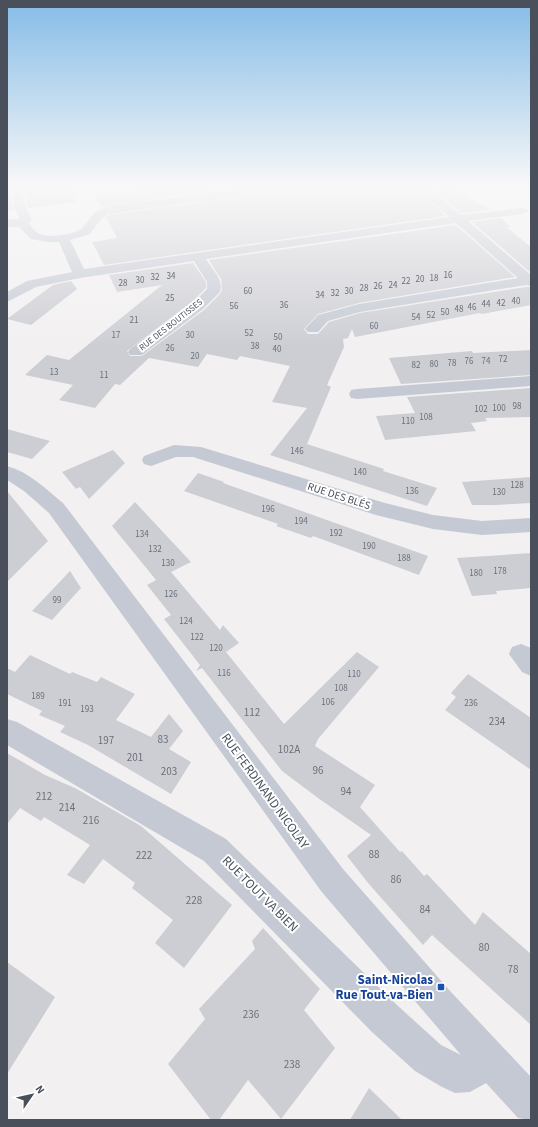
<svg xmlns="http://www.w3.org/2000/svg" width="538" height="1127" font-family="'Source Sans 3',sans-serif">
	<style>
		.building { fill: #cdced4 }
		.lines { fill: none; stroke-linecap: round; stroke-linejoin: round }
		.minor { fill: #c4c9d3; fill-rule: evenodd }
		.transit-dot { fill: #1a4fb4; stroke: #fff; stroke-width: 1.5 }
		.labels { text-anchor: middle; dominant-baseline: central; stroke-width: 4; stroke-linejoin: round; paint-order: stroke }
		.number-label { font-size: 9px; fill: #6a707a }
		.far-street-label { font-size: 9px; fill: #49505c; stroke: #fff }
		.street-label { font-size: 11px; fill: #49505c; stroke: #fff }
		.near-number-label { font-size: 11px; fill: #6a707a }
		.near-street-label { font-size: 13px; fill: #49505c; stroke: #fff }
		.near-transit-label { font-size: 13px; font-weight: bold; fill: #164399; stroke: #fff; text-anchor: end }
	</style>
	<rect width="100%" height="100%" fill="#f2f0f0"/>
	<!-- building -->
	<path class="building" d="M7,189H9L13,210L7,211Z
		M23,189H75L76,202L28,208Z
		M133,189H224L101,207L95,194Z
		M272,189H418L446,216L104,265L92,242L117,238L106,217L109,215L266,193Z
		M434,189H458L477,204H482L491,210L461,213Z
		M501,218L511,227H506L531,247V273L472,222Z
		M456,225L515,277L359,303L318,314L304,329L308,334H318L329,322L360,313L526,287H531V305L482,314L480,313L355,337L352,329L348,338L343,339L344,347L327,385L331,387L307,444L384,469L383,471L437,488L427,506L270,455L307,408L272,402L290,366L240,356L237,360L207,354L198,367L149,358L120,385L115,384L95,408L59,400L73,385L25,375L47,355L69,360L162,285L117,292L109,275L193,263L206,282V288L192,302L127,351L130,356H142L204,310L220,294L222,289L221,279L209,260Z
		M71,281L77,289L31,325L7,319L53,285Z
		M531,350V375L401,384L389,358L472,351L473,353Z
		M531,388V417L485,418L487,421L471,423L476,431L385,440L376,416L415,413L407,397Z
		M7,429L50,441L32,459L7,452Z
		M113,450L125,463L89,499L80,487L76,489L62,472Z
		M198,473L224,482L223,483L428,556L419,575L313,536L311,538L276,526L278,524L184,491Z
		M531,477V503L494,505H472L462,482Z
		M7,491L48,541L7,582Z
		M135,502L191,562L171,572L220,630L223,625L239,643L226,652L284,724L357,652L379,667L318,739L315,746L375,785L360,807L400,852L402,851L424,876L427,874L475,925L483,912L531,954V1025L432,935L423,945L368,883L347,856L371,835L318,798L282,771L202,668L196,671L200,665L164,619L171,615L147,585L158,579L156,580L112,526Z
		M531,553V588L496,591L497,594L472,596L457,558Z
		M70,571L81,588L52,620L32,611Z
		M30,655L70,674L72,672L97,682L101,677L135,694L116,720L151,737L169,714L183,731L169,749L191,762L171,794L88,745L60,732L65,726L39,715L42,711L7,694V668L15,672Z
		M468,674L531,718V770L445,710L456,697L451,693Z
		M7,753L45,775L75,788L141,826L232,905L184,968L155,943L173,920L132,888L135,883L103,859L84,884L67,875L90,845L44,817L41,821L20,808L7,824Z
		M263,928L320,989L304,1010L335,1048L281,1119L248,1080L219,1120H211L168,1064L205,1019L199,1009L255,949L252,941Z
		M7,962L55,997L7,1074Z
		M369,1088L402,1120H350Z"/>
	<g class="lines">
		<!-- minor -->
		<path class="minor" d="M10,189H21L27,210L32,219L29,223C32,227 35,232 40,234C50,238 74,235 82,228C95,216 89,211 111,206L238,189H271L266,192L108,214L101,219L90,234L70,240L84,269L449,217L419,189H431L461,215L522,208L526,209L528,211L522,214L468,221L531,275V286L526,285L360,312L328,321L318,332H308L305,329L318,315L359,304L518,278L456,223L206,259C211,268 226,282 219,293L203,309L142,355H130L128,352L130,349L193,303L207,289V282L194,261L80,278L36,287L7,302V292L27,281L72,272L59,242H47L31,239L19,227H7V219H20L15,210Z
			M531,376V386L357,399L351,398L349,394L351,390L357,389Z
			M174,445L201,447L385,503L433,515L482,521L531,518V532L482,535L433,529L376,515L193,457H176L151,466L144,464L142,460L144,456Z
			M7,466C29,472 46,489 63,503L343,869L451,992L531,1077V1120L518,1118L486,1083L470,1092L455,1093L442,1087L415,1071L372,1032L204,861L7,745V719L17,722L226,839L398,1006L441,1045L461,1055L321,891L49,513L24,491L7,480Z
			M521,644L531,648V676L522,672L509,654L512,647Z"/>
	</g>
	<!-- sky -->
	<linearGradient id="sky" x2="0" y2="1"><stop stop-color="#85bce7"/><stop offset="0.54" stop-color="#f9f8f8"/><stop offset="1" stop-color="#f9f8f8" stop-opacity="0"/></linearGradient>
	<rect width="538" height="347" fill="url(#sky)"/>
	<!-- markers -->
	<rect class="transit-dot" x="437" y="983" width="8" height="8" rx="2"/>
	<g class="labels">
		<!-- number labels -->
		<g class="number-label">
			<text x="448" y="275">16</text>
			<text x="171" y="276">34</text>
			<text x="155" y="277">32</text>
			<text x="434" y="278">18</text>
			<text x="420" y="279">20</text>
			<text x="140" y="280">30</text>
			<text x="406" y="281">22</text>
			<text x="123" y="283">28</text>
			<text x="393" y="285">24</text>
			<text x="378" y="286">26</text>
			<text x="364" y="288">28</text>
			<text x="248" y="291">60</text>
			<text x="349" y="291">30</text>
			<text x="335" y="293">32</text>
			<text x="320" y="295">34</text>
			<text x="170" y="298">25</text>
			<text x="516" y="301">40</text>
			<text x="501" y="303">42</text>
			<text x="486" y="304">44</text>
			<text x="284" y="305">36</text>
			<text x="234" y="306">56</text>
			<text x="472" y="307">46</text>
			<text x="459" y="309">48</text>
			<text x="445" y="312">50</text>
			<text x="431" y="315">52</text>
			<text x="416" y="317">54</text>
			<text x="134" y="320">21</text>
			<text x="374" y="326">60</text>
			<text x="249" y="333">52</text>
			<text x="116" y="335">17</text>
			<text x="190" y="335">30</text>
			<text x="278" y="337">50</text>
			<text x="255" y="346">38</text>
			<text x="170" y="348">26</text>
			<text x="277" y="349">40</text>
			<text x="195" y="356">20</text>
			<text x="503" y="359">72</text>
			<text x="469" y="361">76</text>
			<text x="486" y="361">74</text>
			<text x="452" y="363">78</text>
			<text x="434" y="364">80</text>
			<text x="416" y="365">82</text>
			<text x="54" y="372">13</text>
			<text x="104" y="375">11</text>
			<text x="517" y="406">98</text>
			<text x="499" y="408">100</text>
			<text x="481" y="409">102</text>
			<text x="426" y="417">108</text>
			<text x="408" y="421">110</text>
			<text x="297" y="451">146</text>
			<text x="360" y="472">140</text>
			<text x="517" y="485">128</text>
			<text x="412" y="491">136</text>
			<text x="499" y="492">130</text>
			<text x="268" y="509">196</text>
			<text x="301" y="521">194</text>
			<text x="336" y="533">192</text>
			<text x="142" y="534">134</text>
			<text x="369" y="546">190</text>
			<text x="155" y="549">132</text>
			<text x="404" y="558">188</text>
			<text x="168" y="563">130</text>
			<text x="500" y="571">178</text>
			<text x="476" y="573">180</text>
			<text x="171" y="594">126</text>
			<text x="57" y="600">99</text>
			<text x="186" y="621">124</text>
			<text x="197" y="637">122</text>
			<text x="216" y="648">120</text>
			<text x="224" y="673">116</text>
			<text x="354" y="674">110</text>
			<text x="341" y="688">108</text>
			<text x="38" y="696">189</text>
			<text x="328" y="702">106</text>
			<text x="65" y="703">191</text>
			<text x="471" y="703">236</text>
			<text x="87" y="709">193</text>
		</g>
		<!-- far-street labels -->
		<g class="far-street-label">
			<text transform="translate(171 325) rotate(-38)">RUE DES BOUTISSES</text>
		</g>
		<!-- street labels -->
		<g class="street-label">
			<text transform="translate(339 496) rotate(18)">RUE DES BLÉS</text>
		</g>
		<!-- near-number labels -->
		<g class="near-number-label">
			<text x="252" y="712">112</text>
			<text x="497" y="721">234</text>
			<text x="163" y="739">83</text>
			<text x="106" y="740">197</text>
			<text x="289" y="749">102A</text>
			<text x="135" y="757">201</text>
			<text x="318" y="770">96</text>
			<text x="169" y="771">203</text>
			<text x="346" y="791">94</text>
			<text x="44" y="796">212</text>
			<text x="67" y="807">214</text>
			<text x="91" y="820">216</text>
			<text x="374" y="854">88</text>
			<text x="144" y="855">222</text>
			<text x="396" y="879">86</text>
			<text x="194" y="900">228</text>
			<text x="425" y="909">84</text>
			<text x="484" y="947">80</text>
			<text x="513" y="969">78</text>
			<text x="251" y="1014">236</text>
			<text x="292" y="1064">238</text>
		</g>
		<!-- near-street labels -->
		<g class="near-street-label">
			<text transform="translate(265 791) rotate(54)">RUE FERDINAND NICOLAY</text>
			<text transform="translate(260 894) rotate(45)">RUE TOUT VA BIEN</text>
		</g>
		<!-- near-transit labels -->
		<g class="near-transit-label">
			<text x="433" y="980">Saint-Nicolas<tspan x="433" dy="15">Rue Tout-va-Bien</tspan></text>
		</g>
	</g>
	<!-- border -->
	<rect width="538" height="1127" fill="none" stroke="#49505c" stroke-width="16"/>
	<!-- north arrow -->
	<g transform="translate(32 1095) rotate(56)" stroke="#ffffff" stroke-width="3" paint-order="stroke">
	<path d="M0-3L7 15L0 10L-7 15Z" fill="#49505c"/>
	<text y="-6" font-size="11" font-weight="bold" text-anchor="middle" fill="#49505c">N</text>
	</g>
</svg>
